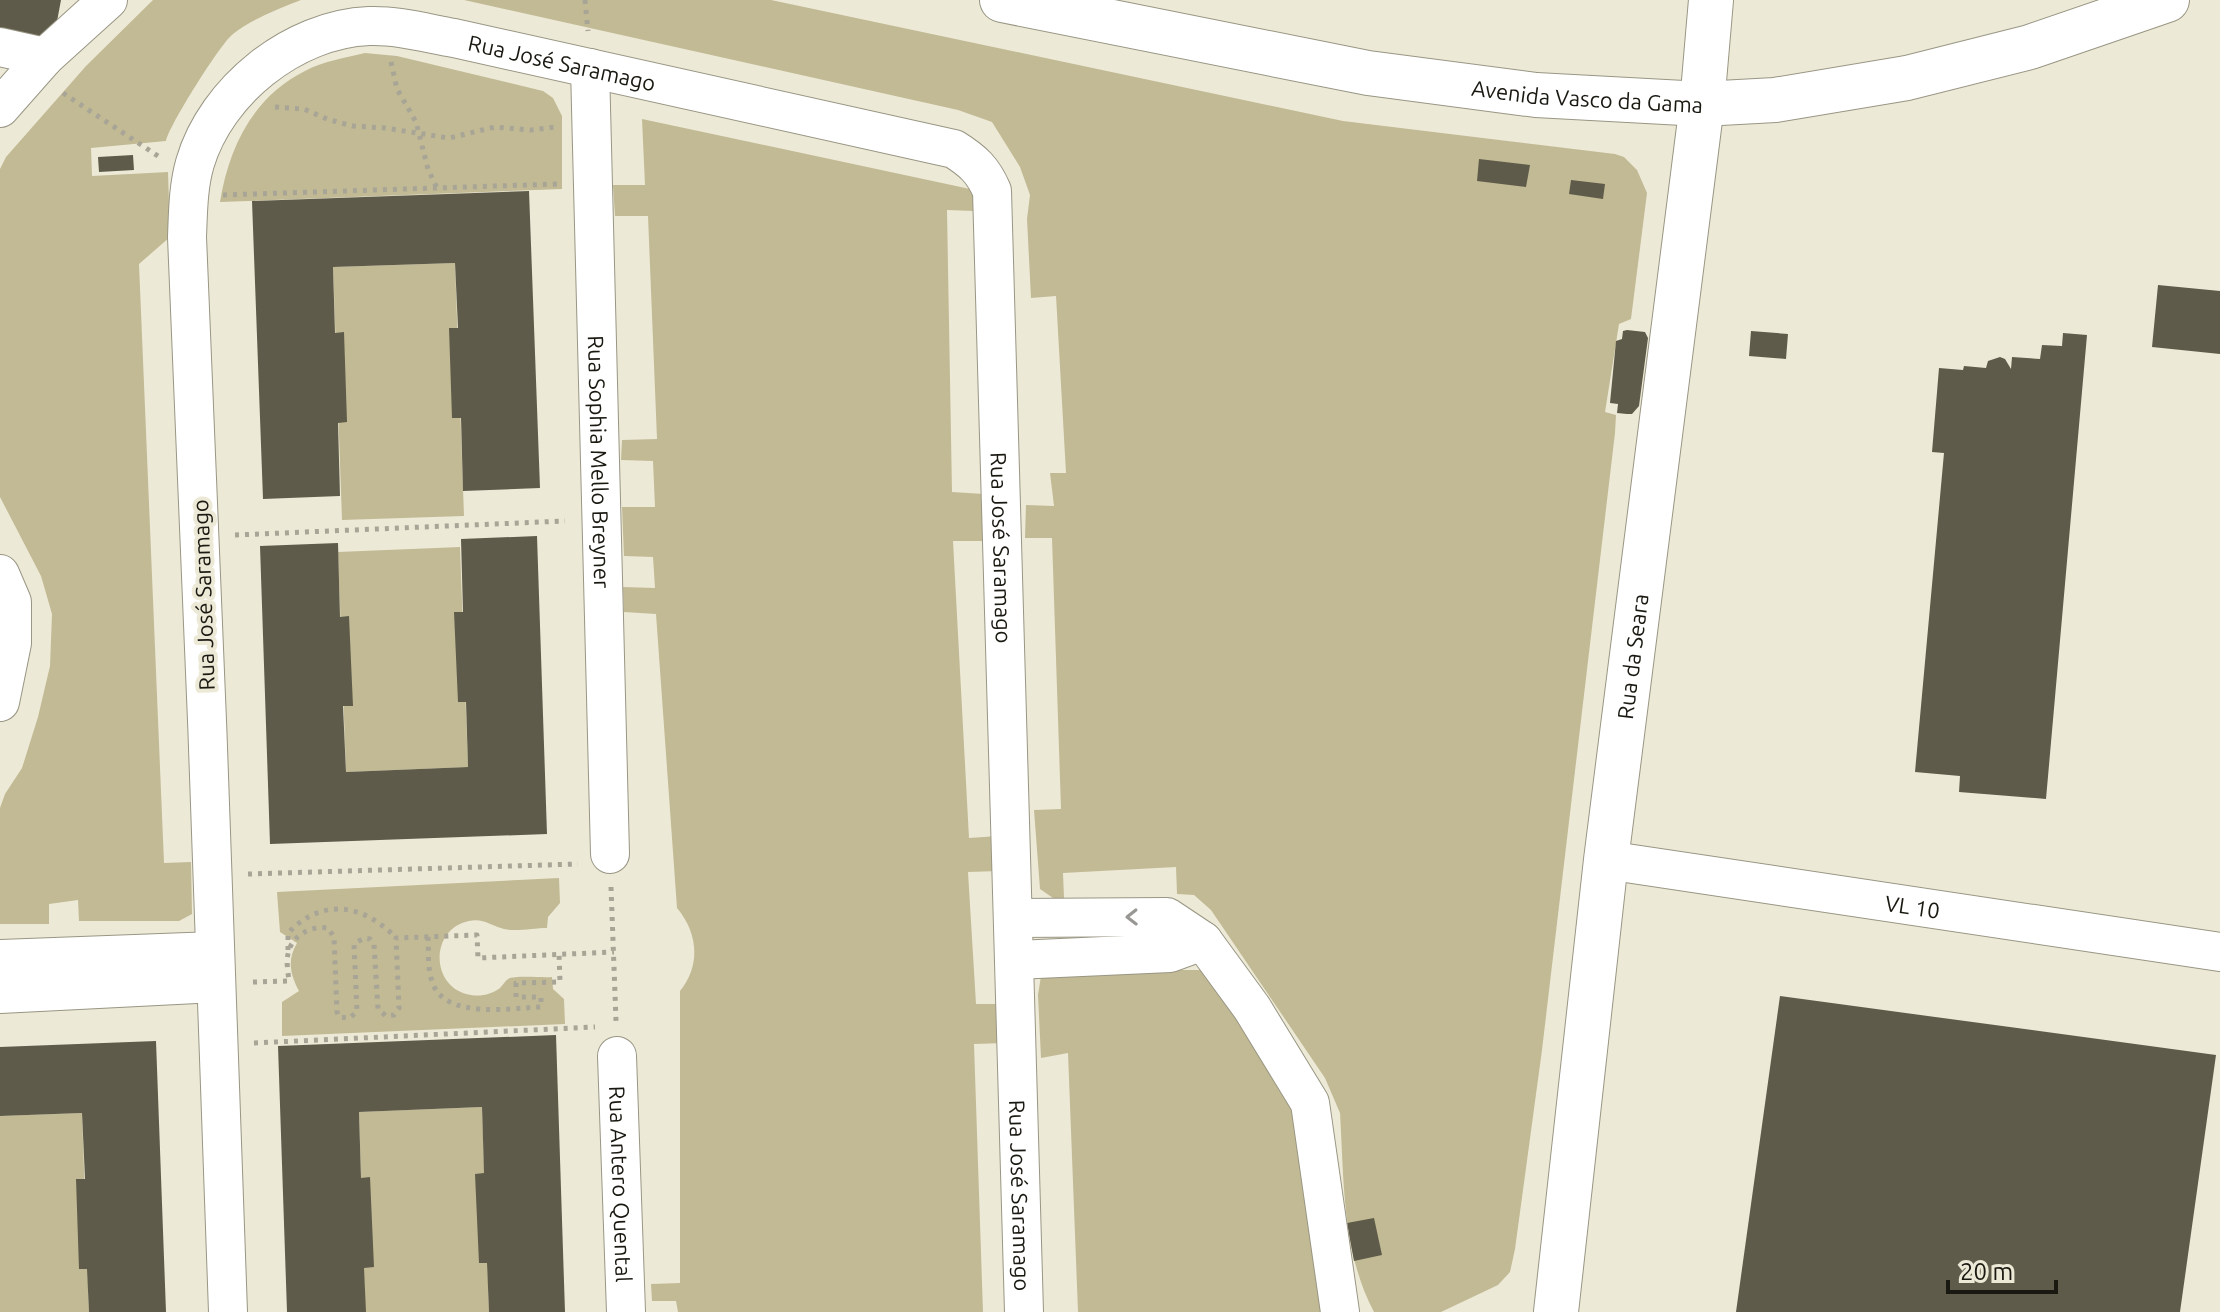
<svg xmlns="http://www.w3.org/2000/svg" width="2220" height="1312" font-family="Ubuntu,sans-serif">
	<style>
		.green { fill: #c2ba94 }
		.building { fill: #5e5b4a }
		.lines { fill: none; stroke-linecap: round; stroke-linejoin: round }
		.minor-casing { stroke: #999684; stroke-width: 40 }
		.tertiary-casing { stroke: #999684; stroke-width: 46 }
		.primary-casing { stroke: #999684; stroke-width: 46 }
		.path { stroke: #a8a596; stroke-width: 5; stroke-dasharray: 4 6; stroke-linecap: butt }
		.minor { stroke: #fff; stroke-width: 38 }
		.tertiary { stroke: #fff; stroke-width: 44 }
		.primary { stroke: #fff; stroke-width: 44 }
		.oneway { stroke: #989794 }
		.labels { text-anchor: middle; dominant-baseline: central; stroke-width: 8; stroke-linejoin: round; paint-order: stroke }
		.street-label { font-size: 22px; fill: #191811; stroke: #ede9d7 }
	</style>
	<rect width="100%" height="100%" fill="#ede9d7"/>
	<!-- green -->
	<path class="green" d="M153,0H301C278,9 252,19 233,34C220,44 169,126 166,141L91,148L92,176L168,172L170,237L139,264L164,863L191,862L192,914L179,921H79L78,900L49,904V924H0V808L5,794L22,768L38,717L50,666L52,614L41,576L0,497V169L6,157L86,66Z
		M464,0H771L1343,121L1615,154L1624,157L1637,170L1647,193L1631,319L1619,324L1605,412L1616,415L1615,433L1542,1050L1515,1249L1510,1272L1498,1285L1441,1312H1374C1342,1252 1344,1180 1340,1113L1325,1078L1211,910L1194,895L1177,894L1176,867L1063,873L1064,898H1053L1040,889L1034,810L1061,809L1052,538H1025L1026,505L1054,506L1050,473H1066L1056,296L1031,298L1027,219L1030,195L1020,167L992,122L958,110Z
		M365,53L397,56L543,91L553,98L562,116V189L220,202C229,147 253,97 305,71C323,61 345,58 365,53Z
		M642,119L970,189L977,199L974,211L947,210L952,492L984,494L988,541H953L969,838L998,836L999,871L968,872L976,1004H1004L1005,1043L974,1044L983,1312H678L676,1301H652L651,1284L680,1283V991C701,965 698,933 677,908L656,614L624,612L623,587L655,588L653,557L624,556L622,507H655L653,461L621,460L622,440L657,439L648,216H615L613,185H645Z
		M455,263L464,516L342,520L333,267Z
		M460,547L468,767L346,772L338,552Z
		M559,878L560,903L548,917L547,928C534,928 516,932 504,929C491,926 484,918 469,921C429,929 430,989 471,995C481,997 492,994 500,988C503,985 505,981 508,979C515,975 543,978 552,977L553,989L564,999L565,1024L282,1036V1002L299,991C290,974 287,960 297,943L280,932L277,892Z
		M1062,970H1206L1302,1110L1326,1312H1078L1068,1053L1041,1058L1038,995L1041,976Z
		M482,1107L489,1312H365L359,1112Z
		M82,1113L89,1312H0V1116Z"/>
	<!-- building -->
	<path class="building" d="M0,0H61L52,48L0,38Z
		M133,155L134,170L99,172L98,157Z
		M1479,159L1530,165L1526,187L1477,181Z
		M1571,180L1605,184L1603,199L1569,194Z
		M529,191L540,488L463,491L461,418H452L449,328H458L455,263L333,267L335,333L344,332L347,422L338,423L340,496L263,499L252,201Z
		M2158,285L2220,291V354L2152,347Z
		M1627,330L1645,332L1648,338L1639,406L1632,414H1627L1617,413L1618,404L1610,403L1616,341L1622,339L1623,331Z
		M1751,331L1788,334L1786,359L1749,356Z
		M2063,333L2087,335L2046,799L1959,792L1960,776L1915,772L1944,453L1932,452L1939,368L1963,370L1964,366L1986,368L1988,361L2000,357L2005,359L2011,369L2012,357L2040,359L2042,345L2062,346Z
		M537,536L547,834L270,844L260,546L338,543L340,617L349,616L353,706H343L346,772L468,767L466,702H458L454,612H463L461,539Z
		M1780,996L2216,1055L2180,1312H1736Z
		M556,1035L565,1312H489L487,1263H479L475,1174L484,1173L482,1107L359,1112L361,1178L370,1177L374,1267L364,1268L366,1312H287L278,1046Z
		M156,1041L166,1312H89L87,1269H79L76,1179H85L82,1113L0,1116V1047Z
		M1374,1218L1382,1255L1354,1261L1347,1223Z"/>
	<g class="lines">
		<!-- minor casing -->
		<g class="minor-casing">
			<g id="minor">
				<path d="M0,47L45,57"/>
				<path id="s1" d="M590,68L610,854"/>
				<path d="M0,108L45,57L108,0"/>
				<path d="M0,574L12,602V643L0,702"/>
				<path id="s2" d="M1606,860L2220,952"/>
				<path d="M1014,918L1167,917L1203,941L1252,1008L1310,1103L1340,1312"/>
				<path d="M0,959L215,951"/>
				<path d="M1014,960L1170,953L1203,941"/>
				<path d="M0,994L216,983"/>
				<path id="s3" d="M617,1056L626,1312"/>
				<path id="s4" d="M228,1312C215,954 204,595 187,237C188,213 188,187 195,163C216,91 293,29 369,26C397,25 426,33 454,38L954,149C973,161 983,170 992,191L1024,1312"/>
			</g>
		</g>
		<!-- tertiary casing -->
		<g class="tertiary-casing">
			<g id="tertiary">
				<path id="s5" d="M1556,1312L1606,860L1702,104L1711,0"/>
			</g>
		</g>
		<!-- primary casing -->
		<g class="primary-casing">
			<g id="primary">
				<path id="s6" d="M1002,0L1368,73L1536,95L1702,104L1775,100L1907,78L2030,47L2167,0"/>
			</g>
		</g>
		<!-- path -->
		<path class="path" d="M585,0L588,31
			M391,62L397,89L416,122L428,169L437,188
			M63,93L161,158
			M275,107L304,109L327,119L352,126L385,128L449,138L495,127L531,130L555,127
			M223,195L557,184
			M235,535L565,521
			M248,874L578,864
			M611,887L616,1021
			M428,937C429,951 427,967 432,981C443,1020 510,1008 541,1007V997H516V983L560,982L559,954
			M288,950V933C322,897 364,904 396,938
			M253,982L289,981C288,972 286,962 288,954C291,936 311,925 328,928L334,937L337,1012L339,1017L350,1018L357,1011L354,944L364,938L370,939L374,944L378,1009L386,1016L394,1015L399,1008L396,938L477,935L478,958L614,952
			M254,1043L595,1027"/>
		<!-- minor -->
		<use href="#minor" class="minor"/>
		<!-- tertiary -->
		<use href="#tertiary" class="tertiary"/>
		<!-- primary -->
		<use href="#primary" class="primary"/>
	</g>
	<!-- one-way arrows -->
	<defs><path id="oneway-chevron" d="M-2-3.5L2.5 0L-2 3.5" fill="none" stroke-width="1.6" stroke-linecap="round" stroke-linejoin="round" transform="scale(2)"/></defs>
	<use class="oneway" href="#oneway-chevron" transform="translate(1132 917) rotate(179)"/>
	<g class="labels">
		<!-- street labels -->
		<g class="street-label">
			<text stroke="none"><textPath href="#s4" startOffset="1582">Rua José Saramago</textPath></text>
			<text stroke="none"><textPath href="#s6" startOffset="594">Avenida Vasco da Gama</textPath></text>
			<text stroke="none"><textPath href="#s1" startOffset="394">Rua Sophia Mello Breyner</textPath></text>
			<text stroke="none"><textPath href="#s4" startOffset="2398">Rua José Saramago</textPath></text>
			<text transform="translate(203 595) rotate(-92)">Rua José Saramago</text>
			<text stroke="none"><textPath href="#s5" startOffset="660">Rua da Seara</textPath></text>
			<text stroke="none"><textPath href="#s2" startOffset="310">VL 10</textPath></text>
			<text stroke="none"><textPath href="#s3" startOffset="128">Rua Antero Quental</textPath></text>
			<text stroke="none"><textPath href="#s4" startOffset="3046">Rua José Saramago</textPath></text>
		</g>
	</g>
	<!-- scale -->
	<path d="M1948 1280v12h108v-12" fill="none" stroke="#191811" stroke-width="4"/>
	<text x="1960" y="1280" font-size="24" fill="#191811" stroke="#ede9d7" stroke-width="6" paint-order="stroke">20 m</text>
</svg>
